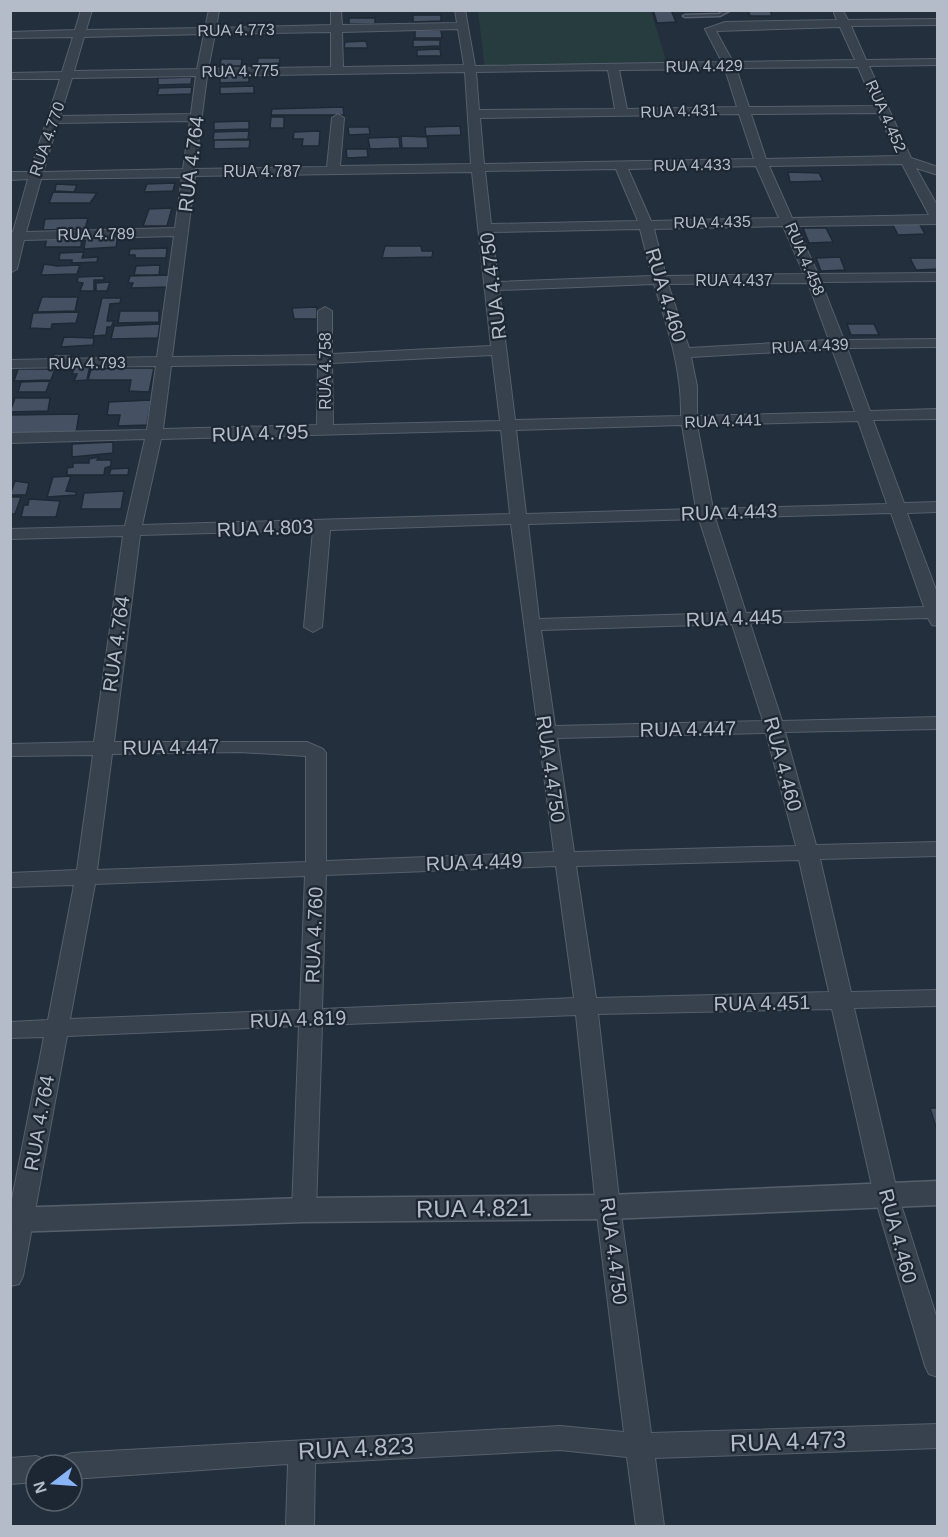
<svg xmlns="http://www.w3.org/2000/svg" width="948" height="1537" font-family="Helvetica,sans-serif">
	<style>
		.green { fill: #263c3f }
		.building { fill: #455162; stroke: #1f2835; stroke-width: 1.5 }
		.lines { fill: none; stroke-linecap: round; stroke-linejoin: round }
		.service-casing { stroke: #565f6c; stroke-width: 3 }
		.minor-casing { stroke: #565f6c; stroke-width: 2 }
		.tertiary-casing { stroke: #565f6c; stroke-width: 3 }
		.service { fill: #38414e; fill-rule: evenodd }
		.minor { fill: #38414e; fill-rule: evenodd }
		.tertiary { fill: #38414e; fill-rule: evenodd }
		.labels { text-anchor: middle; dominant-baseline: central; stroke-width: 4.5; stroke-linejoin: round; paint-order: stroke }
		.far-street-label { font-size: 16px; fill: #b4bcc9; stroke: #1d2633 }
		.street-label { font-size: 20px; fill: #b4bcc9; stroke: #1d2633 }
		.near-street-label { font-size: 24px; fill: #b4bcc9; stroke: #1d2633 }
	</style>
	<rect width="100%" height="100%" fill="#242f3e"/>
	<!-- green -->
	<path class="green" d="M478,11H651L668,67L485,70Z"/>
	<!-- building -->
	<path class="building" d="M653,10H671L676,22L657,23Z
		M748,10H770L772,16H750Z
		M413,15H441V21L413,22Z
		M349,18H375V24H349Z
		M415,30H441L442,38H415Z
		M413,40H440V46L413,47Z
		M366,41L368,48H344L345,42Z
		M440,49L441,56H417V50Z
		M258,58H280L279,66H257Z
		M221,59H242L241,66H220Z
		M249,73V82L220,83V74Z
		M192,77L191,84L158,85V78Z
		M254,86V93L220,94V87Z
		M192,87L191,94L157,95L159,88Z
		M343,107L344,115H271L272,109Z
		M271,117H284V128H270Z
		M249,121V129L214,130V122Z
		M460,126L461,135L426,136L425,127Z
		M348,127H369L370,134L349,135Z
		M249,131L248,139L213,140L214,132Z
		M320,131L319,146H302L303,139H293L294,132Z
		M401,136L427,137L428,148H402Z
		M399,137L400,148L370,149L368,138Z
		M214,140H250L249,148L214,149Z
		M346,149H367L368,157L347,158Z
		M788,172L819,173L823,181L790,182Z
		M175,183L173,191L144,192L147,184Z
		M56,184L77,185L74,192L55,191Z
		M53,192L97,193L90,203H49Z
		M172,208L167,226H143L149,209Z
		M88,218L85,229L43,230L45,219Z
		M892,223H919L925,234L898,235Z
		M803,228H826L833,242L809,243Z
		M118,235L116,247L84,249L86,236Z
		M82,237L81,247H45L47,238Z
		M385,246H421L422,251H433L432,257L382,258Z
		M167,248L166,258H135V255H129L130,249Z
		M84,252L82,258L98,257L97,262L72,263V260H59L60,253Z
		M840,257L845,270L821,271L816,258Z
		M910,258H938V269L916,270Z
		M44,264L57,266L80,265L77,274L41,275Z
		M160,265L159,275H134L136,266Z
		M173,275L171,287L131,288L133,283H128L130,276Z
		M104,276V280H94V291H80L83,283L77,282L78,277Z
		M110,282L107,291H96V283Z
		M42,297H78L75,311L37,312Z
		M102,298H121L120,303L110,304L107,321H114L111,327H107L106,335L93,336Z
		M317,307V319H294L292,308Z
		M120,311H159V322L118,323Z
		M79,312L76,323L52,324L51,329L30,328L33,313Z
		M160,324L158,338L111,339L114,326Z
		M847,324H874L879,335H851Z
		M64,337L94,338L93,345L61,347Z
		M54,354H72L71,359H52Z
		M90,365L87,380L74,381L77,374H72L75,366Z
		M121,368H154L149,392L129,391L131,380H88L91,369Z
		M18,369H55L51,380L14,381Z
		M50,381L46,392H18L21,382Z
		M15,398H50L48,411L10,412Z
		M151,400L147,425L118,426L120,415H107L109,402Z
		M79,414L76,433L10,434V415Z
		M113,442V453L72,457V444Z
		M99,457L97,460H111V466L105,468L104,475H67V468L73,467V463H89V459Z
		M129,468L128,475H109L111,469Z
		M71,476L66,491L76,492V495L47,497L53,477Z
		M15,481L29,483L26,495H10Z
		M124,491L121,509H81L84,493Z
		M10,497H21L15,514H10Z
		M29,499L60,501L56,517H21L24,505H28Z
		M930,1108H938V1133Z"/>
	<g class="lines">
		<!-- service casing -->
		<g class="service-casing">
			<path id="service" d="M724,10H731L720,16L685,17L683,16L685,15L719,14Z"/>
		</g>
		<!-- minor casing -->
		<g class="minor-casing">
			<path id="minor" d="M81,10H92L86,30L205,28L209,10H219L216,28L331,25V10H341L342,25L457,23L455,10H465L475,66L722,62L705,29L725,22L837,20L834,13L836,10L843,11L848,20L938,19V25L851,26L866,60L938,59V65L869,66L911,158L938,167V175L916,168L938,207V224L796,226L818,274L938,273V281L821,282L844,340L938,339V347L847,348L870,411L938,409V419L873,420L904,503L938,502V512L907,513L938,595V626L932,625L928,618L750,623L782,721L938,717V729L785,732L816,845L938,842V856L820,859L851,992L938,990V1006L854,1008L898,1195L938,1322V1377L929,1374L925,1366L874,1195L832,1009L598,1014L620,1207L651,1433L938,1424V1448L655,1458L664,1526H636L627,1457L560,1450L315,1463L314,1526H286L288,1464L72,1479V1465H59L62,1457L72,1453L560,1426L624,1432L596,1207L576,1015L322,1025L316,1210L313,1217L304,1220L295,1217L292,1210L299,1026L67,1036L23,1276L19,1284L10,1286V1209L44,1037L10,1038V1022L48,1020L74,885L10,887V873L77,870L93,755L10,756V744L94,742L123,536L10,539V529L125,526L145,439L10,443V433L147,430L156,366L10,368V360L157,357L174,236L24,240L17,269L10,273V232H13L28,179L10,180V172H30L60,79H10V73L62,72L73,37L10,38V32L75,30ZM840,27L855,60L733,62L716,31ZM458,29L464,65L343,67L342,32ZM331,32V67L208,69L215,34ZM204,34L197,69L74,71L84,37ZM858,67L875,106L749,107L736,68ZM725,69L737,107L627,109L619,70ZM608,70L615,109L479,110L476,72ZM465,72L471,164L340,166L344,118L338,114L332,118L327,167L195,169L207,76ZM196,76L191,114L60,116L72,78ZM878,113L898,156L766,159L751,114ZM739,114L754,159L484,164L480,118ZM190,121L183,169L43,172L58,123ZM902,164L929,215L792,218L769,166ZM756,166L779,218L651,221L628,169ZM616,169L638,221L491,224L485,171ZM472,172L491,346L332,354V311L325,307L318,311V355L172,357L195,176ZM182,177L175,228L26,232L41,179ZM783,226L804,274L666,276L654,229ZM640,229L652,276L498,282L492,232ZM808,283L829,340L689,348L668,284ZM654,284C668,329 682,369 681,416L515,420L499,290ZM832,349L855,412L697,416V386L691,357ZM492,355L500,421L333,425L332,363ZM318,364L317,425L163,429L171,366ZM858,421L887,504L713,509L697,425ZM682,425L696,509L526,514L516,430ZM501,430L510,514L142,525L161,439ZM891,513L924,607L746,613L715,518ZM699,519L729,613L539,619L528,524ZM511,524L554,852L326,861V753L323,749L307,742H114L140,535L313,530L304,627L313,632L322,627L330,530ZM732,624L763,721L555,726L541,630ZM766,733L796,846L574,852L557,738ZM240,752L306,756V862L97,870L112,754ZM799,860L829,992L596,998L576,866ZM556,866L574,998L322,1009L326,875ZM305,876L300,1010L70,1019L95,884Z
				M36,1456L46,1460L48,1465H36V1482L10,1484V1458Z"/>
		</g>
		<!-- tertiary casing -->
		<g class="tertiary-casing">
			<path id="tertiary" d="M938,1181V1205L608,1219L304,1222L10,1232V1208L304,1198L608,1195Z"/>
		</g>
		<!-- service -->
		<use href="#service" class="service"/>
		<!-- minor -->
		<use href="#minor" class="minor"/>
		<!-- tertiary -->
		<use href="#tertiary" class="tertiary"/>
	</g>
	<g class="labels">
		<!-- far-street labels -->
		<g class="far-street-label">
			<text transform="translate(236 30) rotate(-1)">RUA 4.773</text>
			<text transform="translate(704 66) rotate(-1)">RUA 4.429</text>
			<text transform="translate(240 71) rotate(-1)">RUA 4.775</text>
			<text transform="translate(679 111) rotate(-2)">RUA 4.431</text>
			<text transform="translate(886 116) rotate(66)">RUA 4.452</text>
			<text transform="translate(47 139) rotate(-71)">RUA 4.770</text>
			<text transform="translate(692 165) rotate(-1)">RUA 4.433</text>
			<text x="262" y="171">RUA 4.787</text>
			<text transform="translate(712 222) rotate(-1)">RUA 4.435</text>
			<text transform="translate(96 234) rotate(-1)">RUA 4.789</text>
			<text transform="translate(805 259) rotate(67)">RUA 4.458</text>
			<text x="734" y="280">RUA 4.437</text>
			<text transform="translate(810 346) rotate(-3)">RUA 4.439</text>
			<text transform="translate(87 363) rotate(-1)">RUA 4.793</text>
			<text transform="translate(325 371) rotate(-90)">RUA 4.758</text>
			<text transform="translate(723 421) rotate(-2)">RUA 4.441</text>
		</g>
		<!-- street labels -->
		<g class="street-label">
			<text transform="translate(191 164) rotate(-83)">RUA 4.764</text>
			<text transform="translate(493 286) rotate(-97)">RUA 4.4750</text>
			<text transform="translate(666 295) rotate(73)">RUA 4.460</text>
			<text transform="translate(260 433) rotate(-2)">RUA 4.795</text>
			<text transform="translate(729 512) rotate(-2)">RUA 4.443</text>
			<text transform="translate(265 528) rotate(-2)">RUA 4.803</text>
			<text transform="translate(734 618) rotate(-2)">RUA 4.445</text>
			<text transform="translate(116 644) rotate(-82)">RUA 4.764</text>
			<text transform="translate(688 729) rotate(-1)">RUA 4.447</text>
			<text transform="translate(171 747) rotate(-1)">RUA 4.447</text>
			<text transform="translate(783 764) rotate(75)">RUA 4.460</text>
			<text transform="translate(551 769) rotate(82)">RUA 4.4750</text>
			<text transform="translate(474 862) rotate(-2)">RUA 4.449</text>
			<text transform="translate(314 935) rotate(-88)">RUA 4.760</text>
			<text transform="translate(762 1003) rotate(-1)">RUA 4.451</text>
			<text transform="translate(298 1019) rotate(-2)">RUA 4.819</text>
			<text transform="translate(39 1123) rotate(-80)">RUA 4.764</text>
			<text transform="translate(898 1236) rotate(75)">RUA 4.460</text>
			<text transform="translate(614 1251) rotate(83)">RUA 4.4750</text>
		</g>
		<!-- near-street labels -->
		<g class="near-street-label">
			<text transform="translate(474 1208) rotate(-1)">RUA 4.821</text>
			<text transform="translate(788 1441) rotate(-2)">RUA 4.473</text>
			<text transform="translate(356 1448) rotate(-3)">RUA 4.823</text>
		</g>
	</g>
	<!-- border -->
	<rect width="948" height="1537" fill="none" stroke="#b4bcc9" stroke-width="24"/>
	<!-- north arrow -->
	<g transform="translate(54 1483) rotate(253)"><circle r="28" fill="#1d2633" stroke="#59626f" stroke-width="1.5"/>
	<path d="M0-4.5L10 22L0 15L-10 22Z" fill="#8ab4f8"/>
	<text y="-9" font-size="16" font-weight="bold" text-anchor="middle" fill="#b4bcc9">N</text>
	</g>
</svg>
